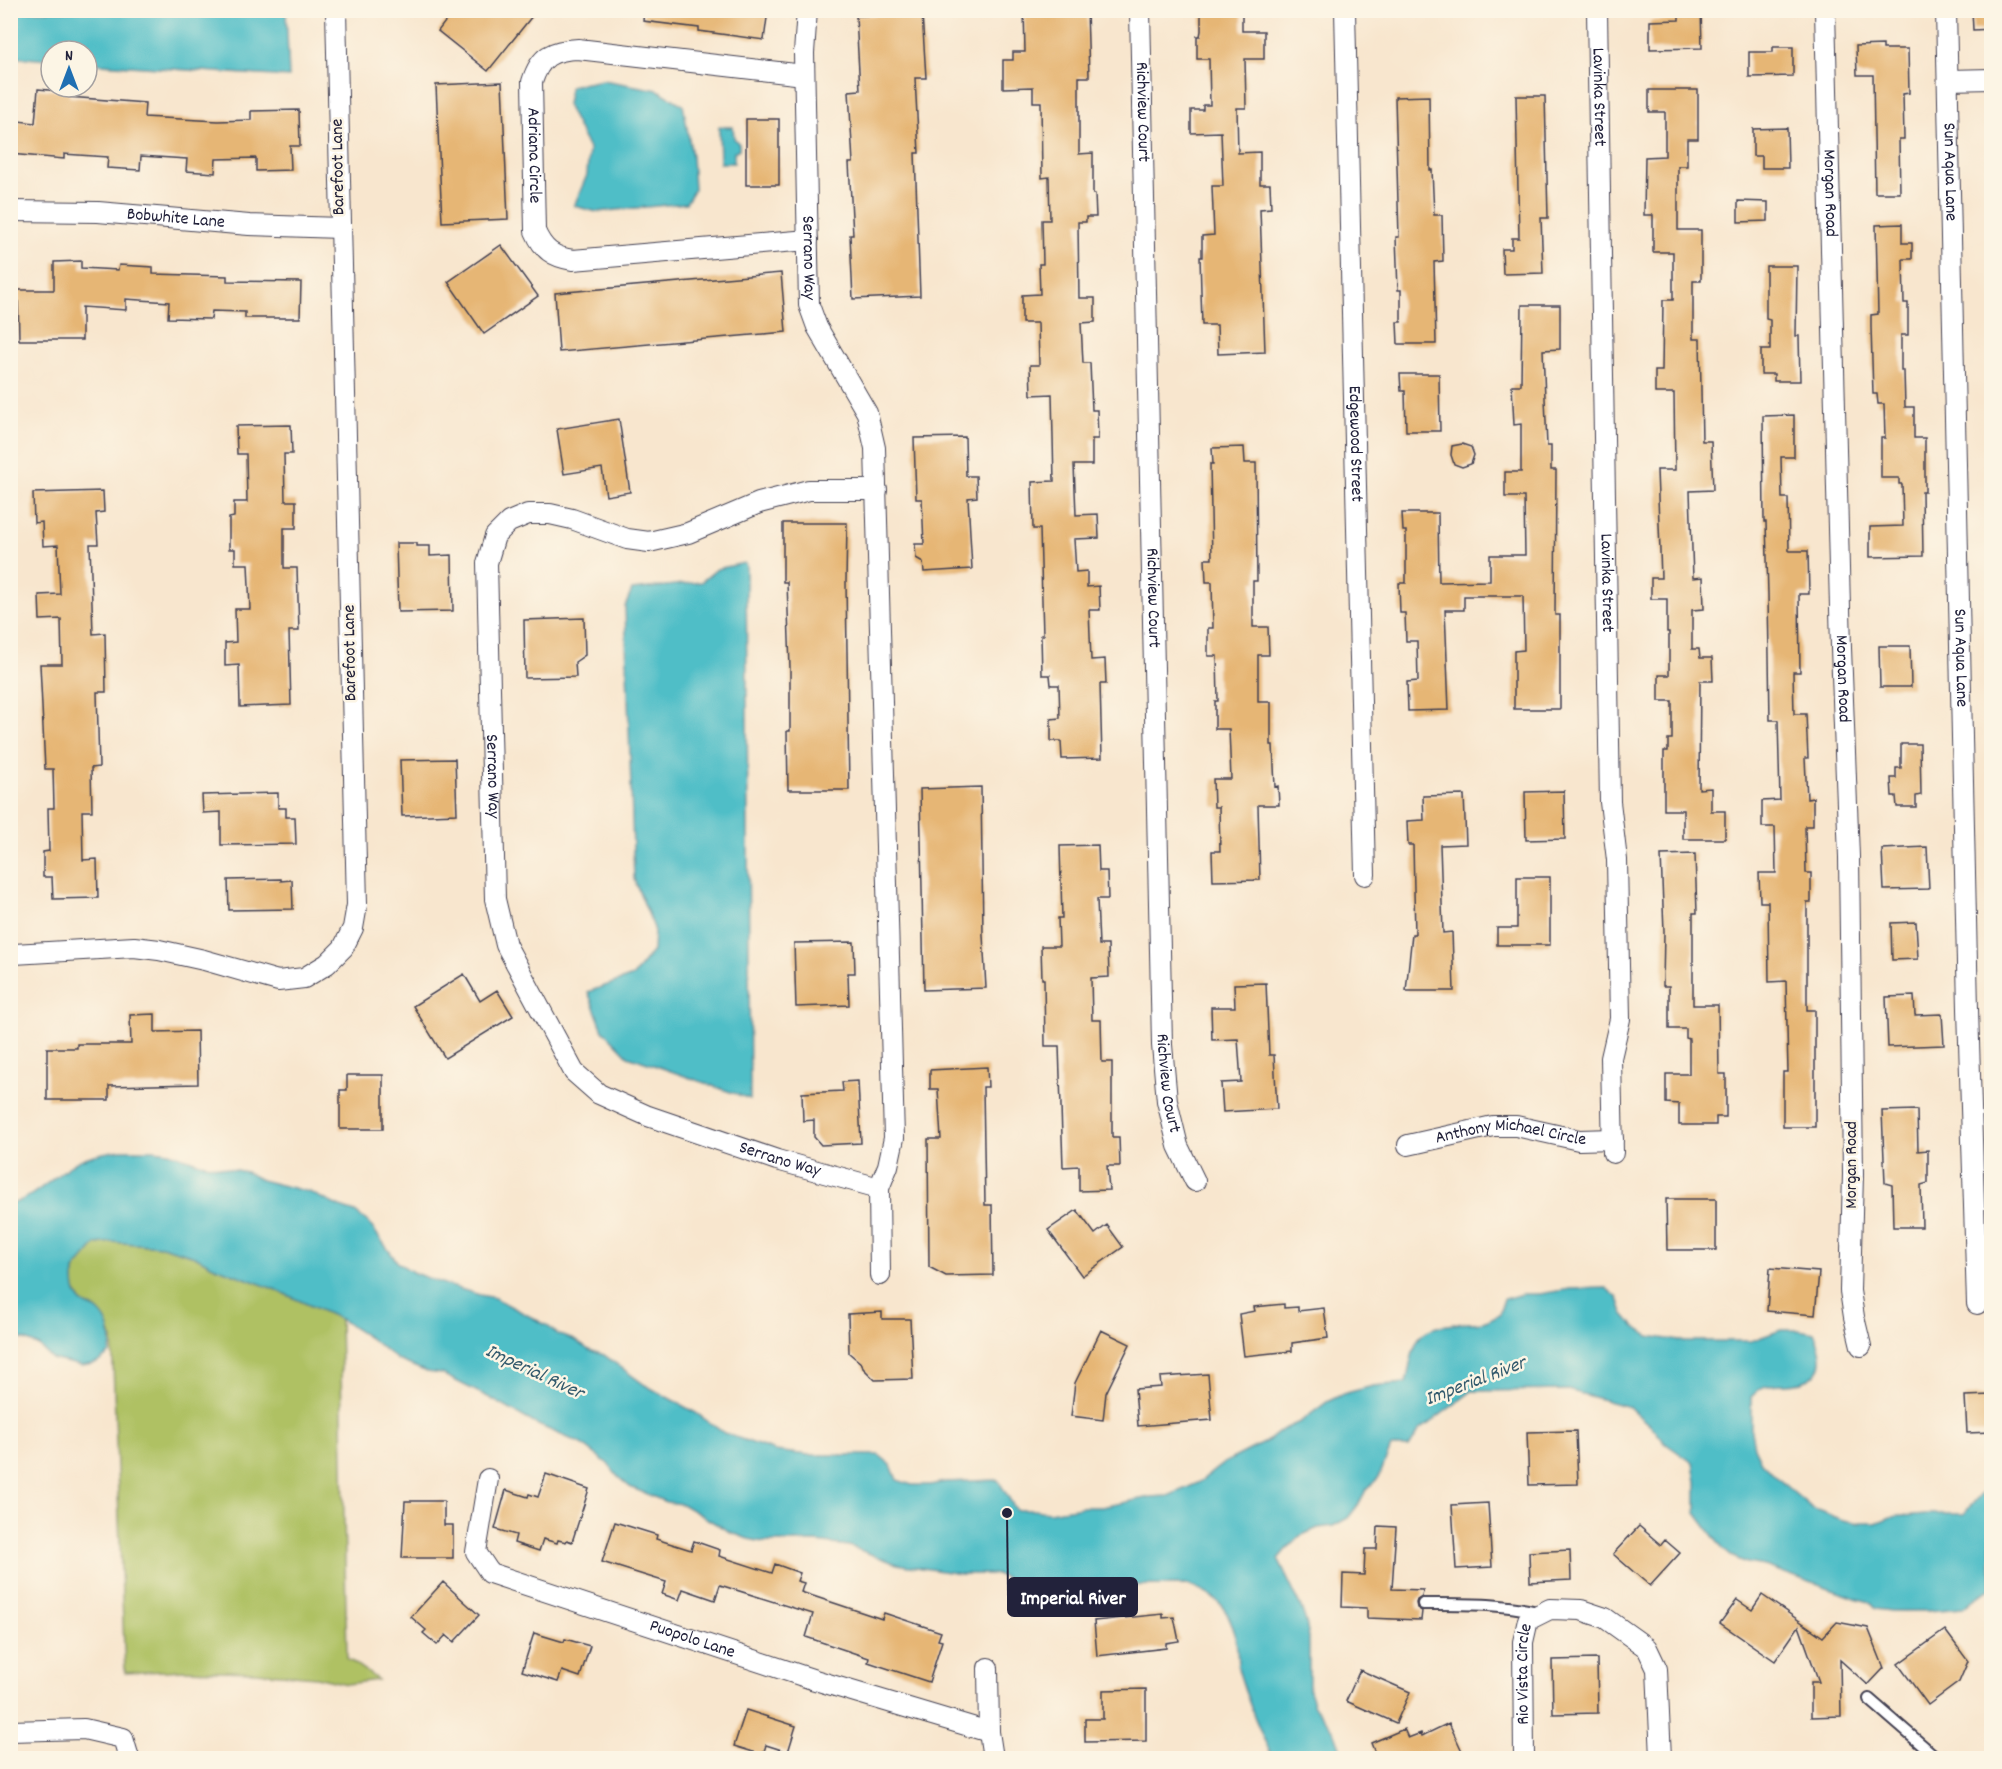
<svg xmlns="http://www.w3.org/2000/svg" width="2002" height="1769" font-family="Dekko,sans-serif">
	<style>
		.green { fill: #afc164; stroke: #687250; stroke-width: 1.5 }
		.water { fill: #50bec7; stroke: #397081; stroke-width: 1.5 }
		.building { fill: #e6b675 }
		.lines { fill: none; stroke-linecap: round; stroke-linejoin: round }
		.lane-casing { stroke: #423f51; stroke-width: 14 }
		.street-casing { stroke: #423f51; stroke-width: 22 }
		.lane { stroke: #fff; stroke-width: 10 }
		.street { stroke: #fff; stroke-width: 20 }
		.labels { text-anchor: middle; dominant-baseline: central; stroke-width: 5; stroke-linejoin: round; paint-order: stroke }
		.street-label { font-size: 18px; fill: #22223b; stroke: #fcf5e5 }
		.water-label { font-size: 20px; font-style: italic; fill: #32596c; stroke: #fcf5e5 }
		.leader { fill: none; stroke: #22223b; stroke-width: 2 }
		.callout-dot { fill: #22223b; stroke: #fcf5e5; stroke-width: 2 }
		.callout { fill: #22223b; stroke: #22223b; stroke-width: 2 }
		.callout-label { font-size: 20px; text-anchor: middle; font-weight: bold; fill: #fff }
	</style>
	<rect width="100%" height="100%" fill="#fcf5e5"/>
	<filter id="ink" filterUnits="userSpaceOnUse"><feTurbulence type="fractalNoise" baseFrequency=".0167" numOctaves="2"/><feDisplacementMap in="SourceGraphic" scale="12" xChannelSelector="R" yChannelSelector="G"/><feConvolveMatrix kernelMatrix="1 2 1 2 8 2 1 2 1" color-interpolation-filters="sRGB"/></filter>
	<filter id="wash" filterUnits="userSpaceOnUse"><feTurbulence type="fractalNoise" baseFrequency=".008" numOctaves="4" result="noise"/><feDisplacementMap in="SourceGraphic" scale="24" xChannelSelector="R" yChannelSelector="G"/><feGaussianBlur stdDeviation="1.35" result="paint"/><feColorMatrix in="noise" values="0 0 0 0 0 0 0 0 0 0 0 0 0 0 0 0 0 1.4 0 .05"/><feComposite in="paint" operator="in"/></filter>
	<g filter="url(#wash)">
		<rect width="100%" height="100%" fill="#f8e6ce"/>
		<!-- green -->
		<path class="green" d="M112,1242L162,1246L195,1256L213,1266L274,1289L340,1319L347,1658L378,1680L347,1684L316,1677L256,1672L185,1670L125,1673L112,1338L107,1323L97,1310L82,1303L74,1288V1270L84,1257L96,1244Z"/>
		<!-- water -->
		<path class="water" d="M10,11H286L289,77L87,63V51H51V60L11,57Z
			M603,80L658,90L683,105L692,156L694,190L686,203L597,212L574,206L587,175L589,149L567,105L570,86Z
			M719,127H733L734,138L739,144V149L734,152V163H720Z
			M744,563L746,565L750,1099L628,1056L603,1030L588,992L633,976L653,951L654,928L634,879L625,607L632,590L701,582L717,569Z
			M119,1150H154L169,1152L200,1163L246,1172L261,1180L309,1192L340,1207L355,1212L368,1222L398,1263L414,1273L447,1285L480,1295L495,1298L546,1325L559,1335L574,1340L589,1350L604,1355L645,1385L696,1413L724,1433L775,1451L808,1455H879L891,1465L897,1480L912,1485H930L945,1482L998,1480L1016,1510H1034L1049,1512L1082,1507H1102L1150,1497L1168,1496L1198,1483L1224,1463L1269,1440L1282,1430L1300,1422L1327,1402L1343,1394L1373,1386L1406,1383C1410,1368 1411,1351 1419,1338C1430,1322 1465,1324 1482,1322C1488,1321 1494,1317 1499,1314L1504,1299L1522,1294H1540L1570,1289L1606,1288L1618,1298L1623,1313L1634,1326L1649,1336L1679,1341H1751L1781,1330H1799L1814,1333C1825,1355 1826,1379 1795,1383C1786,1385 1776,1383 1766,1386C1760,1387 1756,1393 1751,1397V1432L1754,1447L1761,1462L1787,1487L1812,1508L1843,1520L1858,1523H1876L1891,1517L1926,1514H1964L1985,1489L1991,1484V1589L1975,1598L1963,1608L1927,1611H1891L1876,1609L1870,1602L1855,1598L1765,1566L1747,1563L1731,1556L1722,1548L1696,1513V1482L1693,1463L1665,1443L1655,1430L1629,1407L1568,1390L1472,1391L1419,1431L1409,1447H1391L1379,1477L1366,1490L1358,1505L1348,1518L1333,1526L1318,1528L1300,1536L1288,1547L1278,1559L1301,1607L1306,1622L1309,1637V1691L1314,1706L1334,1731L1344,1758H1273C1259,1731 1248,1702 1239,1672C1237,1665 1238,1657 1237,1649C1234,1614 1220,1596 1187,1585L1060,1586L1044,1588H1027L996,1574H961L897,1564L849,1546L816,1542H763L748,1539L730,1532L682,1504L666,1502L630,1487L618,1477L608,1464L582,1444L536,1424L488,1397L442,1374L427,1372L398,1360L371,1339L340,1319L274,1289L213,1266L195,1256L162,1246L112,1242L96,1244L74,1270C74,1281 73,1292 81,1301C85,1306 92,1307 97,1310C111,1322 112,1337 110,1353L97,1363L82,1366L52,1359L39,1346L23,1339L11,1338V1204C33,1198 51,1179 70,1166C84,1156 102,1153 119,1150Z"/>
		<g id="blocks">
			<!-- building -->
			<path class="building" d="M454,10H537L488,71L438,31Z
				M644,10H768L764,40L699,31V28L643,21Z
				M1024,10H1087L1089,77H1079V154L1093,153V194H1095L1096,217H1086V222H1078L1079,298H1095V322L1081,323L1083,363H1090L1092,410H1097L1098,439H1092V465H1074L1076,515L1098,514L1099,538L1074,539L1076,572L1087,571V587L1099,586L1100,610H1089L1091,660L1105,659L1106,684H1100L1102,758L1062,759L1061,741H1051V719L1060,718L1059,685H1051L1050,675H1042L1041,635H1043L1040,529H1033L1032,482L1054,481L1052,394L1031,395L1030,365H1039L1038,323H1022V295L1040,294L1039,264H1043L1042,220H1050L1049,177L1042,178L1041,102H1033V87L1003,88V60H1013V52H1025Z
				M1204,10H1242V31H1264V59H1245L1246,108H1237L1238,153L1260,152V184H1270L1271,208L1260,209L1265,352L1218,354L1217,325H1202L1200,257H1202V236L1214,235L1212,186H1223L1221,132L1191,133V110H1203V105H1210L1209,59H1197V36H1200L1201,31V12H1204Z
				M1679,10H1701L1702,48L1650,49V21L1679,20Z
				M1972,10H1992V29L1973,30Z
				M922,13L926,78H915L919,153H915L920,296L853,299L850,235H853L849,163H853L849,91L860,90L856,16Z
				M1883,45V49H1908L1909,93L1903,94L1904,139H1899L1900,193H1875L1873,75H1857L1856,46Z
				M1773,47H1793V76L1749,77V52H1773Z
				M502,82L508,219L442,222L436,85Z
				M38,89L70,92L69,97L145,103L144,117L218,121L251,120V111L299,110L300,146H290L291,170L256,171V158L216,159L215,173L186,171L187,159L141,156L140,170L107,168L108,157L64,154V159L10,154V120L35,123Z
				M1649,90H1698V139H1687V166H1678V230H1701V281H1693V339H1700L1702,441H1711L1713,490L1690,491L1693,578L1703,577L1704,609L1692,610V649H1699L1700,658H1712L1713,681H1700L1699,789L1711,788V811H1725V839H1683V810H1664V751H1668V739H1672V701H1659V675H1669V632H1667V599H1651V578H1661L1657,470H1675L1674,393H1655V371H1662L1663,300H1673V252H1653V215H1644L1645,157L1665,156V112H1649Z
				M1429,96L1430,170H1432L1434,215H1442L1443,261L1434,262L1436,344H1398L1397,322H1401V290H1398L1396,237H1399L1395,97Z
				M1516,96H1545L1548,218H1541L1543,273L1503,274L1502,249H1512V238H1519Z
				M746,119H779V185H746Z
				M1787,128L1788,168H1762V156H1753V129Z
				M1738,201L1768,202V221L1738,222Z
				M1902,224V243H1912V259H1903L1904,303H1908V335H1901V371H1904L1905,407H1914V438H1925V492H1922L1923,556L1870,557V527L1903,526L1902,484H1899V478H1881V438H1885L1884,404H1878L1877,394H1873L1871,327V315L1878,314L1876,225Z
				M501,245L538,296L484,334L448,282Z
				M81,261V268L118,270L119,265L153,267V274L227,276V281L301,282L300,318H245V312L212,311L211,319L168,318L169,302L126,299V310L82,307V340H19L18,290H54V262Z
				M1766,266H1797L1796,336H1799L1800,381H1774V374H1761V350H1770V320L1766,319Z
				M781,273L786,332L559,352L555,293Z
				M1522,305H1560V349L1543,350L1547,446H1551V470H1556L1555,615H1560V709H1514V651L1524,650L1523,596H1464V610H1445L1449,710L1408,711L1407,682L1418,681L1417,641H1406L1405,613H1400L1399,583H1406V531H1403L1402,513H1438L1439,582L1490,581V555H1525L1524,497H1505V472H1521V424L1514,425L1512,385H1521Z
				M1400,374H1439L1440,431H1406L1405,391H1401Z
				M1794,415V457H1781L1782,498H1788L1789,551H1808L1809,594H1799L1800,672H1793L1794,714H1806L1808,758H1805L1807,799L1813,798V826H1805L1806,873H1811V902H1807V1010H1815V1127H1783V1072H1788L1786,981L1769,982L1768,902H1760L1759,873H1776L1775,827H1762V801L1780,800L1778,720H1770L1768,594L1766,522H1764L1763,416Z
				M619,419L630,492L606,496L602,468L564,474L557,429Z
				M291,425L292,454H284L285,501H296V528H284V568H297L299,631H289L291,705L240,707L239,665L225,666V643L236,642L235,609H250L248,564H235V549H229V518L234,517V502H247L246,454H237L236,426Z
				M965,437L966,476H976L977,497L968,498L972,569L924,572L923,562L916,558L915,544H924L922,499H916L914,438Z
				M1462,444L1471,447L1474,455L1471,464L1462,467L1454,464L1451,455L1452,446Z
				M1244,447L1245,463H1256L1257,581H1253V627H1268L1269,655H1258V702H1271V745H1273L1275,787L1278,786L1279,805H1258L1260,880L1213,881L1212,851H1220L1219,807H1214L1213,779H1231L1229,729H1215V701H1218L1217,656H1208V628H1213L1212,582H1206L1205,559H1212L1210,464H1213L1212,448Z
				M103,491L104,512L96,513L98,544H90L93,634L105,633L106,692H97L99,767L91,768L92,811H82L83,860L97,859L98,898L53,899L52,877H43V852L49,851L48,808H54L53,769H45L40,664H62L61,619L40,620L39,595L60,594L58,545L43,546L42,522L34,523L33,493Z
				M783,523H847L846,582L849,790H788L787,731H790V668L787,582H783Z
				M396,543H417V546H430V556L452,555L453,611L398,612Z
				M584,618L585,655L575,662L576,677L525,678L524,620Z
				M1879,646H1910L1911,687H1880Z
				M1901,744H1920L1921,795L1916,796V807H1897L1896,796H1892L1891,778H1896V768H1901Z
				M455,759L457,814L402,816L400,760Z
				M981,787L983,935L986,988L924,990L920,789Z
				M1564,791L1565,839L1526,840L1525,792Z
				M278,793V808H286V817H295L296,844L221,845V812L203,813L202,795Z
				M1464,795L1466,844L1440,845L1443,933L1452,932L1454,991H1406L1412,934H1415L1413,845H1408L1407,821L1424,820L1423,796Z
				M1098,845L1099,871H1107L1108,899H1097L1099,945H1108L1109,977L1091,978L1092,1020H1101L1102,1062H1112V1137H1119L1120,1166H1107L1109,1190L1079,1191V1166L1063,1167L1059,1046H1045L1044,979H1042L1041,946H1059L1058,918H1062L1060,846Z
				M1927,847L1929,889L1884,890L1882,849Z
				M1695,854L1697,913H1693V1005H1718L1719,1074H1726V1117H1716V1125H1679V1104L1666,1103V1074H1689V1039L1686,1038V1029H1669V986H1663L1664,931L1661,855Z
				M1517,877H1550V945H1497V928H1517Z
				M281,879V881L292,880L293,909L229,910L228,880Z
				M1916,922L1918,959L1892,960L1891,923Z
				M854,942L855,973H848L849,1005L796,1007L794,943Z
				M464,974L480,1001L497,990L513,1016L445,1058L413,1006Z
				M1266,983L1269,1055H1274L1277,1109L1223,1112L1221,1083L1241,1082L1238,1039L1212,1040L1211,1007H1235L1234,984Z
				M1914,996L1915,1015L1942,1014L1944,1045L1888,1047L1886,997Z
				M155,1014V1032L197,1031L198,1084L109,1086V1100H47V1048H77V1044H131L130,1015Z
				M987,1067L988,1087H983L985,1205H992L993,1275L946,1276L929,1267L928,1139H941L938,1089H930V1070Z
				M347,1075H383V1129H340V1090H347Z
				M858,1081L861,1143L821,1145L814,1137V1120L803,1121L802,1093L843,1091L842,1082Z
				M1917,1110L1918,1151L1928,1150V1183L1921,1185L1922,1227H1893L1892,1185L1885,1183L1882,1111Z
				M1666,1199H1716V1250H1667Z
				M1077,1210L1095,1234L1107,1225L1123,1247L1082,1276L1048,1230Z
				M1770,1268L1819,1272L1815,1315L1767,1311Z
				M1284,1304V1308L1298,1307V1311L1324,1308L1328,1338L1292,1343V1351L1244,1356L1239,1314L1255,1311L1254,1307Z
				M882,1312V1319H910L913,1379L875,1380L863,1368L862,1364L849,1353L848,1314Z
				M1101,1330L1130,1344L1106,1393L1103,1420L1071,1416L1075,1383Z
				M1208,1374L1212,1420L1138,1426L1135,1389L1161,1387L1160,1377Z
				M1992,1395V1432L1967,1433L1965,1396Z
				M1576,1431L1578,1484L1529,1485L1527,1432Z
				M546,1474L589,1489L572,1542L567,1540L566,1542L558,1540L557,1543L543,1539L539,1551L514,1543L516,1535L495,1529L506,1490L528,1497L529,1494L538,1497Z
				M405,1501H444V1525H453V1558H402Z
				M1488,1503L1492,1567L1456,1569L1452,1505Z
				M615,1522L657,1535L656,1539L691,1550L694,1541L720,1550L719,1556L772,1573L775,1564L800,1573L797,1581L804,1583L801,1592L882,1619L884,1613L941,1632L938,1640L942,1641L929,1682L868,1662L869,1658L806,1637L813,1614L720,1585L715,1600L683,1589L679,1600L662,1594L666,1582L602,1562Z
				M1378,1526L1396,1527L1392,1589L1423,1590L1422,1597L1417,1600L1416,1603L1417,1608L1422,1611L1421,1620L1367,1618V1608L1342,1607L1343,1574L1364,1575L1365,1549H1377Z
				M1639,1526L1661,1545L1665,1540L1680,1553L1650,1586L1613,1554Z
				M1570,1550L1571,1580L1530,1582L1529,1552Z
				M443,1582L479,1615L454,1642L446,1635L437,1645L423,1633L426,1630L411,1617Z
				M1762,1595L1823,1637L1837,1622L1868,1628L1884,1668L1868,1685L1840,1660L1841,1716L1811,1717V1682H1819L1799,1626L1775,1661L1720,1623L1737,1600L1752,1610Z
				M1163,1614V1618L1174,1617L1179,1641L1166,1643V1648L1097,1656L1094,1621Z
				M1945,1630L1968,1661L1959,1682L1928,1705L1898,1664Z
				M534,1633L564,1642L565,1639L590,1646L580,1677L562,1671L558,1682L522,1671Z
				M1597,1659L1598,1713L1553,1714L1552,1660Z
				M1360,1670L1410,1692L1396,1723L1346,1701Z
				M1146,1689V1741L1085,1742V1719H1103V1690Z
				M746,1710L796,1726L788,1752L766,1745L763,1755L734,1746Z
				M1449,1723L1462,1751L1446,1758H1377L1371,1743L1404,1729L1408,1738L1421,1733L1422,1736Z"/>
		</g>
	</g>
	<g filter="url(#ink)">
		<use href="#blocks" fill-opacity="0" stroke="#423f51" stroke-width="1.5"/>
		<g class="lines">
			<!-- lane casing -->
			<g class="lane-casing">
				<path id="lane" d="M1423,1604C1464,1604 1503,1603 1542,1613
					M1869,1699L1937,1758"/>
			</g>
			<!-- street casing -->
			<g class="street-casing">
				<g id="street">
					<path id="s1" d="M807,10L804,53L809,305L817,327L867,413L875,448L894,1138L888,1166L879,1188L880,1275"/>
					<path id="s2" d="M1140,10L1162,1045L1167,1101L1178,1146L1195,1181"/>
					<path id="s3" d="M1345,10L1365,875"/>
					<path id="s4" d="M1597,10L1610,802L1617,860L1620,1019L1611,1058L1613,1153"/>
					<path id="s5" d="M1825,10L1841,648L1849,857L1853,1174L1850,1291L1854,1317L1861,1346"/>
					<path id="s6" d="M1946,10L1968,1009L1977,1304"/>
					<path id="s7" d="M804,75L578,49C552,50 540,56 532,82L535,231C543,250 553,257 573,260L808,240"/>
					<path d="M1948,80L1992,79"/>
					<path id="s8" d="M10,211L98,212L249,225L340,228"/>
					<path id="s9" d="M877,490H809L759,503L688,533L649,542L627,539L572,519L550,514H528L509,522L495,536L487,563L495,899L506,945L574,1072L599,1094L648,1116L777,1160L879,1188"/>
					<path d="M10,958L14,954L134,947L159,950L204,960L278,981L304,978L327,964L343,948L353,928L357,905L336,10"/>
					<path id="s10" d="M1408,1145L1493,1126H1516L1579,1140L1613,1139"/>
					<path id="s11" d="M488,1479L476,1552L490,1573L815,1680L989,1732"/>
					<path d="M988,1668L989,1732L993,1758"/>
					<path d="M10,1731L84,1729L123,1738L129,1758"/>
					<path id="s12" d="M1524,1758L1523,1642L1528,1620L1550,1609L1581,1610L1605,1618L1647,1648L1657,1669L1661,1758"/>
				</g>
			</g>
			<!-- lane -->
			<use href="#lane" class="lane"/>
			<!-- street -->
			<use href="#street" class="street"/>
		</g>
	</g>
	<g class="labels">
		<!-- street labels -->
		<g class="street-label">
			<text stroke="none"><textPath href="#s4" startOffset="87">Lavinka Street</textPath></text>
			<text stroke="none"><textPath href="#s2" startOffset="102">Richview Court</textPath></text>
			<text stroke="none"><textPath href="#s7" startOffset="363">Adriana Circle</textPath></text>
			<text transform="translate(339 167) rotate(-91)">Barefoot Lane</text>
			<text stroke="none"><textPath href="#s6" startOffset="162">Sun Aqua Lane</textPath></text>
			<text stroke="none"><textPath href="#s5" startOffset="183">Morgan Road</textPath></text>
			<text stroke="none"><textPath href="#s8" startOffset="166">Bobwhite Lane</textPath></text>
			<text stroke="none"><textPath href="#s1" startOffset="248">Serrano Way</textPath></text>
			<text stroke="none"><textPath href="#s3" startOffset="434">Edgewood Street</textPath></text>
			<text stroke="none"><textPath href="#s4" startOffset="573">Lavinka Street</textPath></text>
			<text stroke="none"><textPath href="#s2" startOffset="588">Richview Court</textPath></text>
			<text transform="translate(351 653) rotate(-91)">Barefoot Lane</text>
			<text stroke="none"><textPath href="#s6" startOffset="648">Sun Aqua Lane</textPath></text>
			<text stroke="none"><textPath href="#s5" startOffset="669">Morgan Road</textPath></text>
			<text stroke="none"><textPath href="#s9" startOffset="644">Serrano Way</textPath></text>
			<text stroke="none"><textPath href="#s2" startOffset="1074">Richview Court</textPath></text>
			<text stroke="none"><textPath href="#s10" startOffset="105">Anthony Michael Circle</textPath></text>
			<text stroke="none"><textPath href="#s9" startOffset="1184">Serrano Way</textPath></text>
			<text transform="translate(1852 1165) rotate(-90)">Morgan Road</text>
			<text stroke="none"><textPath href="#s11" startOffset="312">Puopolo Lane</textPath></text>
			<text stroke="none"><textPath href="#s12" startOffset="84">Rio Vista Circle</textPath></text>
		</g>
		<!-- water labels -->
		<g class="water-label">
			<text transform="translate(534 1373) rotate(25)">Imperial River</text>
			<text transform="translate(1476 1382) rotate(-21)">Imperial River</text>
		</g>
	</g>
	<!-- callouts -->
	<path class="leader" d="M1007 1513L1008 1597"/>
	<circle class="callout-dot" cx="1007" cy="1513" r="6"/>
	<rect class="callout" x="1008" y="1578" width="129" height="38" rx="6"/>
	<g class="callout-label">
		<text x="1073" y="1604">Imperial River</text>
	</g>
	<!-- margin -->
	<rect width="2002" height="1769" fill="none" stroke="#fcf5e5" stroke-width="36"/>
	<!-- north arrow -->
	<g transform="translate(69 69)"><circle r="28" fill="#fcf5e5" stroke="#a5a1a1" stroke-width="1.5"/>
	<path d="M0-4.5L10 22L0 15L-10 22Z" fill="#1f6fb2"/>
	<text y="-9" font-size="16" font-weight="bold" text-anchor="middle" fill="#22223b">N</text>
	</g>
</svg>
